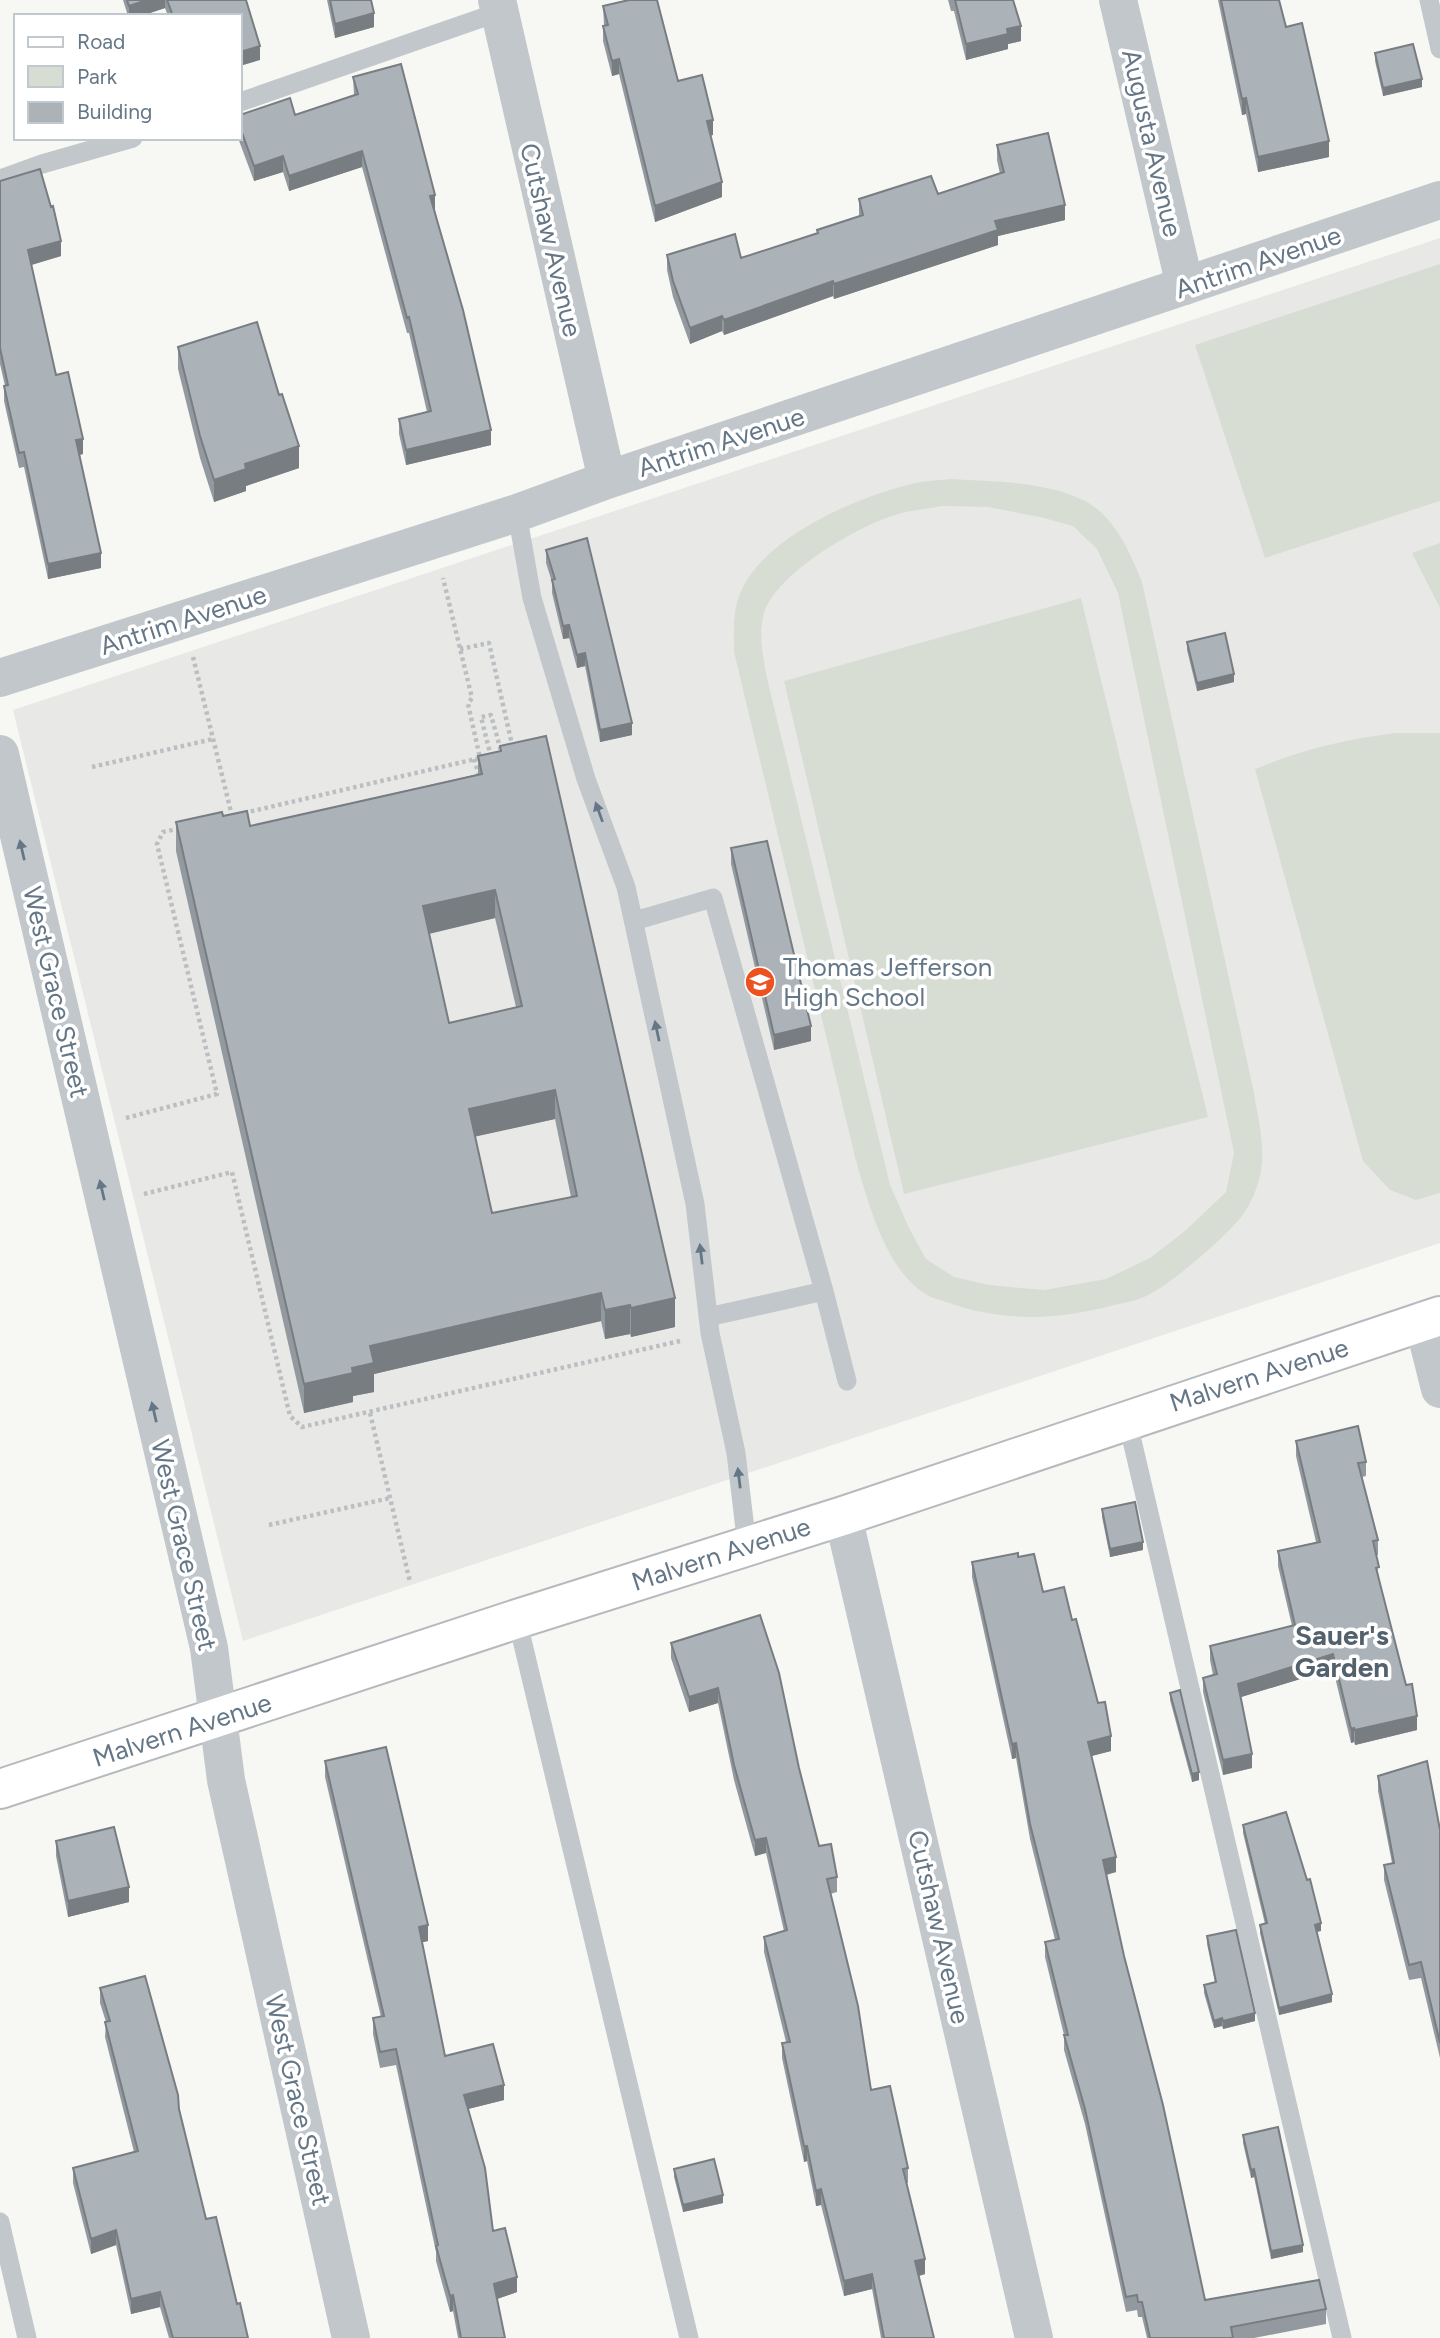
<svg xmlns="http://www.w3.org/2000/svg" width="1440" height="2338" font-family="Figtree,sans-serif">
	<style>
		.built { fill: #e8e9e7 }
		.green { fill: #d7ddd3; fill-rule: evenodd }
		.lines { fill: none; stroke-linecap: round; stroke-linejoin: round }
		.primary-casing { stroke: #b6babe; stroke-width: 42 }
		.path { stroke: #bcbfc2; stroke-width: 4.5; stroke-dasharray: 3.5 3.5; stroke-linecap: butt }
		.service { stroke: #c2c7cb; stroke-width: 19 }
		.minor { stroke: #c2c7cb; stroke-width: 38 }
		.primary { stroke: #fff; stroke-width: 38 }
		.wall { fill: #939a9f; fill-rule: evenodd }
		.shaded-wall { fill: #787d82 }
		.building { fill: #abb3b9; stroke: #787d82; stroke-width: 2; fill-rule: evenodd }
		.oneway { fill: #657787 }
		.labels { text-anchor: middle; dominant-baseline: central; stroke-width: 7; stroke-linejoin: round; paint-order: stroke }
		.street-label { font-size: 26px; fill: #657787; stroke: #fff }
		.poi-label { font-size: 26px; fill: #657787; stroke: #fff; text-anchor: start }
		.neighbourhood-label { font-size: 28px; font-weight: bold; fill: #53616c; stroke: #fff }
	</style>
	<rect width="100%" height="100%" fill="#f7f8f4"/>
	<!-- built -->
	<path class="built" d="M1440,238V1243L243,1641L13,710Z"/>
	<!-- green -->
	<path class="green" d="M1440,264V501L1265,558L1195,345Z
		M953,479C996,482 1048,481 1087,502C1115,518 1131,554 1142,582L1253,1088C1258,1118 1268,1153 1258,1183C1255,1194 1249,1206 1242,1216C1227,1236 1167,1288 1144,1297C1135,1301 1124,1303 1114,1305C1060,1320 1005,1322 952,1304C945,1301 934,1299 927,1295C885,1270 868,1202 855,1157L734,652C734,631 732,609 742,589C768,535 855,498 911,484C924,481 939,480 953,479ZM943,506L988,507L1040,517L1073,526L1097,549L1118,593L1234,1153L1226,1192L1185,1231L1150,1258L1106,1279L1044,1290L989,1285L954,1277L926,1259L910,1230L890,1185L767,678C763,656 758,635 764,613C777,573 856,527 895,515C910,510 928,509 943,506Z
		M1440,543V608L1412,553Z
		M1081,598L1208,1117L904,1194L784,681Z
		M1396,733H1440V1193L1416,1200L1390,1190L1363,1161L1255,769C1305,749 1342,740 1396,733Z"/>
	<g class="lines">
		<!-- primary casing -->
		<g class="primary-casing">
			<path id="primary" d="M0,1789L517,1619L843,1516L1440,1316"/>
		</g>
		<!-- path -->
		<path class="path" d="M460,649L489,643L513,749
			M193,657L232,816
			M491,757L481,717L491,715L501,751
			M474,759L479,775
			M92,767L213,739
			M244,813L480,758L468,704L472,698L443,578
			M126,1118L217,1094L157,844L163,832L181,828
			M144,1194L232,1172L290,1416L302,1427L680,1341
			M370,1413L410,1582
			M269,1525L390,1498"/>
		<!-- service -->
		<path class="service" d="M1429,0L1440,49
			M240,102L499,12
			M0,179L42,164L133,138
			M517,513L532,598L586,779L626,887L695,1204L710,1333L736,1453L747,1546
			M634,921L713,898L824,1291L708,1317
			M824,1291L847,1381
			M1127,1419L1342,2338
			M517,1619L689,2338
			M0,2222L27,2338"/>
		<!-- minor -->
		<path class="minor" d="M497,0L607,480
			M1118,0L1185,286
			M0,678L517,513L607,480L1440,200
			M0,754L209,1648L226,1780L351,2338
			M1423,1321L1440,1389
			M843,1516L1034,2338"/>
		<!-- primary -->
		<use href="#primary" class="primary"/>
	</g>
	<!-- wall -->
	<path class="wall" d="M123,0H246L260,60L240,16H168L165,8L141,16H128Z
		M327,0H371L374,27L335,38Z
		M948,0H1013L1021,41L1008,44V49L966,60L954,11H951Z
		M1218,0H1279L1286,27L1329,157L1258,172L1246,114L1242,115Z
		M603,6L678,81L713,135L710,136L722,197L655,222L619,74L612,76L603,41V26L604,25Z
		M1375,53L1422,87L1383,96L1375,61Z
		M353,77L435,210L491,445L406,465L399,434V419L427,412L409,333H407L362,167L289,191L283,172L254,181L238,138H240V115H295L354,95Z
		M997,145L1065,220L998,236V245L834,299L833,296L724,335L722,331L690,344L673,297L667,270V255L741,258L817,233V230L859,216V199L938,194L1000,174L997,160Z
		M0,181L61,256L31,265L56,375L83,454L80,455L101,568L48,579L24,467L19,468L4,401V386H5L0,364Z
		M178,347L299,468L246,486V491L214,502L200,458L178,369Z
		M546,550L632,735L600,742L585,666L577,668L569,638L563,639L552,593V582L546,563Z
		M1187,642L1234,682L1197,691L1187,650Z
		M500,746L675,1327L631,1337L630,1334L605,1339L601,1321L374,1374V1392L353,1396V1402L304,1413L176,851V822L223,816L250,826L478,774V756L500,751ZM495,918L516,1007L449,1023L429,934ZM555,1119L571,1197L492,1213L475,1136Z
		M731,848L811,1041L774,1050L731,864Z
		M1296,1441L1366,1462V1476L1362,1477L1378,1540V1555H1376L1379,1580L1417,1730L1355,1745L1354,1742L1351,1743L1333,1669L1241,1697L1252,1768L1223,1775L1203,1692V1678L1213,1675L1210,1660V1646L1292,1626L1278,1566V1551L1316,1542L1296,1456Z
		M1102,1509L1143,1550L1110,1557L1102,1517Z
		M1018,1557L1043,1592L1072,1620L1111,1751L1091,1756L1116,1872L1107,1875L1124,1956L1205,2300L1326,2309V2324L1254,2338H1147L1142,2317H1138L1137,2310L1126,2312L1085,2124L1064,2050V2035L1045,1957V1942L1055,1940L1030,1839L1016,1758L1012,1759L972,1577V1562Z
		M671,1643L799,1768L819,1846L837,1877V1892L830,1894L871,2090L908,2168V2183H906L925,2274L919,2276L934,2338H881L872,2289L844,2296L821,2205L816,2206L807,2161L804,2162L782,2058V2043L786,2042L764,1952V1937L784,1931L766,1853L755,1856L734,1780L718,1703L689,1712L671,1658Z
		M1170,1693L1199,1780L1192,1782L1170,1700Z
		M325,1761L428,1941L422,1942L445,2056L504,2100L468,2109L493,2231L517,2292L497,2299L505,2338H458L453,2311L450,2312L436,2261V2252L396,2065L380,2068L373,2034V2018L381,2017L325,1777Z
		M1378,1776L1440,1830V2058L1421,1978L1409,1980L1384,1880V1865L1392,1863L1378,1791Z
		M1243,1825L1321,1931L1316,1932L1332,2002L1279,2015L1260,1933V1925L1265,1924L1243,1833Z
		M56,1841L129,1902L68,1917L56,1856Z
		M1207,1936L1255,2021L1223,2029L1222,2026L1214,2028L1204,1993V1985L1215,1982L1207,1944Z
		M100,1988L179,2109L206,2219L237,2304L248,2338H169L160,2307L131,2314L116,2245L91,2254L73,2183V2168L134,2152L105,2037L106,2022L100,2003Z
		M1243,2135L1303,2252L1271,2259L1254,2177L1251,2178L1243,2143Z
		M674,2169L723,2203L683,2212L674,2177Z"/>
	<!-- shaded-wall -->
	<path class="shaded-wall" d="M147,0H165V8L141,16H129V6Z
		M374,13V27L335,38V24Z
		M1021,26V41L1008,44V49L966,60V44L1007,29Z
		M260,46V60L240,66V52Z
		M619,59V74L612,76V61Z
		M1422,79V87L1383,96V88Z
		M1246,98V114L1242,115V99Z
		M713,120V135L707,136V121Z
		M1329,141V157L1258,172V157Z
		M362,151V167L289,191V176Z
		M283,156V172L254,181V166Z
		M722,182V197L655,222V206Z
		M435,195V210L430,212V196Z
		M1065,205V220L998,236V245L834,299V284L995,221Z
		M61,241V256L28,266V250Z
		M833,281V296L724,335V320Z
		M722,316V331L690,344V328Z
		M491,430V445L406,465V450Z
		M83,439V454L76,455V440Z
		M299,446V468L246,486V491L214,502V480L245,464Z
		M101,553V568L48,579V564Z
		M569,625V638L563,639V626Z
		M585,653V666L577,668V655Z
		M1234,674V682L1197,691V683Z
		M632,723V735L600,742V730Z
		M495,890V918L423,935V906Z
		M811,1026V1041L774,1050V1035Z
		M555,1090V1119L469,1138V1109Z
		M601,1293V1321L374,1374V1392L353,1396V1402L304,1413V1384L352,1368L370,1346Z
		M675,1298V1327L631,1337V1308Z
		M630,1305V1334L605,1339V1310Z
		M1143,1542V1550L1110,1557V1549Z
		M1333,1654V1669L1238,1698V1684Z
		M718,1688V1703L689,1712V1697Z
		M1417,1716V1730L1355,1745V1730Z
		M1354,1728V1742L1351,1743V1729Z
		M1111,1736V1751L1088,1757V1742Z
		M1016,1743V1758L1012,1759V1744Z
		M1252,1754V1768L1223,1775V1760Z
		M1199,1772V1780L1192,1782V1774Z
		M766,1838V1853L755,1856V1840Z
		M1116,1857V1872L1103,1875V1860Z
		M129,1887V1902L68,1917V1901Z
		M1321,1923V1931L1315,1932V1925Z
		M428,1925V1941L419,1943V1927Z
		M1332,1994V2002L1279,2015V2008Z
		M1255,2013V2021L1223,2029V2021Z
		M1222,2018V2026L1214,2028V2021Z
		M504,2085V2100L464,2110V2095Z
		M804,2146H807V2161L804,2162Z
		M1254,2169V2177L1251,2178V2170Z
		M821,2189V2205L816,2206V2191Z
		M723,2195V2203L683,2212V2205Z
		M116,2230V2245L91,2254V2239Z
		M1303,2245V2252L1271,2259V2251Z
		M925,2259V2274L915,2277V2261Z
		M872,2274V2289L844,2296V2281Z
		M517,2277V2292L494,2300V2284Z
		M160,2292V2307L131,2314V2299Z
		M453,2295V2311L450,2312V2296Z"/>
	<!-- building -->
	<path class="building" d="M127,0H147L129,6Z
		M167,0H246L260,46L240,52V16H173Z
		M330,0H371L374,13L335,24Z
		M629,0H657L678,81L702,75L713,120L707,121L722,182L655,206L619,59L612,61L603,26L608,25L603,6Z
		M955,0H1013L1021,26L1007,29L1008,34L966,44Z
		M1221,0H1279L1286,27L1302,23L1329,141L1258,157L1246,98L1242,99Z
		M1413,44L1422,79L1383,88L1375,53Z
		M401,64L435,195L430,196L463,310L491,430L406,450L399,419L431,411L409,317L407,318L362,151L289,176L283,156L254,166L240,127V115L290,98L295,115L358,94L353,77Z
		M1048,133L1065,205L995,221L998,230L834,284L833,281L724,320L722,316L690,328L673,281L667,255L735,234L741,258L818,233L817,230L863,215L859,199L931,176L938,194L1004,172L997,145Z
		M40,169L51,207L53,206L61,241L28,250L56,375L68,372L83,439L76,440L101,553L48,564L24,452L19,453L4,386L8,385L0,348V181Z
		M257,322L279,395L282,394L299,446L245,464L246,469L214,480L200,436L178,347Z
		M587,538L632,723L600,730L585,653L577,655L569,625L563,626L552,580L555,579L546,550Z
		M1225,633L1234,674L1197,683L1187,642Z
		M546,736L675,1298L631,1308L630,1305L605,1310L601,1293L370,1346L374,1363L352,1368L353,1373L304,1384L176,822L222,812L223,816L247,811L250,826L482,774L478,756L501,751L500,746ZM495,890L522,1006L449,1023L423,906ZM555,1090L577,1196L492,1213L469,1109Z
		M767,841L811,1026L774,1035L731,848Z
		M1358,1426L1366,1462L1358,1463L1378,1540L1373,1541L1379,1567L1376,1568L1406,1685L1412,1684L1417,1716L1355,1730L1354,1728L1351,1729L1333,1654L1238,1684L1252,1754L1223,1760L1203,1678L1217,1674L1210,1646L1295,1625L1278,1551L1320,1542L1296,1441Z
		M1135,1502L1143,1542L1110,1549L1102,1509Z
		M1018,1553V1557L1034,1554L1043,1592L1064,1587L1072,1620L1076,1619L1098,1703L1105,1702L1111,1736L1088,1742L1116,1857L1103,1860L1124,1956L1163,2105L1205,2300L1319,2280L1326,2309L1231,2327L1233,2338H1150L1142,2302H1138L1137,2295L1126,2297L1085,2109L1064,2035H1068L1045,1942L1059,1939L1030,1824L1016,1743L1012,1744L972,1562Z
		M760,1615L779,1673L799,1768L819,1846L831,1844L837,1877L827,1879L858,2006L871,2090L890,2086L908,2168L903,2169L925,2259L915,2261L934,2338H884L872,2274L844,2281L821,2189L816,2191L807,2146H804L782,2043L790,2042L764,1937L787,1930L766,1838L755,1840L734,1765L718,1688L689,1697L671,1643Z
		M1180,1690L1199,1772L1192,1774L1170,1693Z
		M386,1747L428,1925L419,1927L445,2056L493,2044L504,2085L464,2095L485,2168L493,2231L505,2228L517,2277L494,2284L505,2338H461L453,2295L450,2296L436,2246L438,2245L396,2049L380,2052L373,2018L384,2016L325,1761Z
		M1427,1761L1440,1830V2043L1421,1962L1409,1965L1384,1865L1394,1863L1378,1776Z
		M1286,1812L1307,1880L1310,1879L1321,1923L1315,1925L1332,1994L1279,2008L1260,1925L1267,1923L1243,1825Z
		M114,1827L129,1887L68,1901L56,1841Z
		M1236,1930L1255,2013L1223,2021L1222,2018L1214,2021L1204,1985L1216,1982L1207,1936Z
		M145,1976L178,2095L179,2109L206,2219L216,2217L237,2304L240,2303L248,2338H173L160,2292L131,2299L116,2230L91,2239L73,2168L138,2151L105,2022L110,2021L100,1988Z
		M1278,2127L1303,2245L1271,2251L1254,2169L1251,2170L1243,2135Z
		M714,2159L723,2195L683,2205L674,2169Z"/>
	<!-- one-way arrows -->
	<defs><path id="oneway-solid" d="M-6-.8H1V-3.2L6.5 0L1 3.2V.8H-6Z" transform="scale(1.75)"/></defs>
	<g class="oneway">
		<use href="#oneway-solid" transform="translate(599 812) rotate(-110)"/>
		<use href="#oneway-solid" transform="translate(22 850) rotate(-103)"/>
		<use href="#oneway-solid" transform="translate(657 1031) rotate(-102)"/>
		<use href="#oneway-solid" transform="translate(102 1190) rotate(-103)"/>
		<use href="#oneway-solid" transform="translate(701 1254) rotate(-97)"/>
		<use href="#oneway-solid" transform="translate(154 1412) rotate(-103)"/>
		<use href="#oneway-solid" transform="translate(739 1478) rotate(-97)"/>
	</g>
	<!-- icons -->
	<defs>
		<g id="school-disc" transform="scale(1.575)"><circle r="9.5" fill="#ed511f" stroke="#fff"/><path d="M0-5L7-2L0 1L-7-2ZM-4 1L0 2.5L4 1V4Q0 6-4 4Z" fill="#fff"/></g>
	</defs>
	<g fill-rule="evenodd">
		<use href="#school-disc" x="760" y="982"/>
	</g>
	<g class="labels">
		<!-- street labels -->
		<g class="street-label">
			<text transform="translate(1152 143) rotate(77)">Augusta Avenue</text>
			<text transform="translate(551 240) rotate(77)">Cutshaw Avenue</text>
			<text transform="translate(1258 262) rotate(-19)">Antrim Avenue</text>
			<text transform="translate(721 442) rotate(-18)">Antrim Avenue</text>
			<text transform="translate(183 620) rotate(-18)">Antrim Avenue</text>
			<text transform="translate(56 992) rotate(77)">West Grace Street</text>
			<text transform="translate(1259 1375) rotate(-18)">Malvern Avenue</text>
			<text transform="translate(184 1545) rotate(77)">West Grace Street</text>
			<text transform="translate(721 1554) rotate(-18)">Malvern Avenue</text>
			<text transform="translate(182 1730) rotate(-18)">Malvern Avenue</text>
			<text transform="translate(939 1927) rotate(77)">Cutshaw Avenue</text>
			<text transform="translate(298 2100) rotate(77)">West Grace Street</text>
		</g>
		<!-- poi labels -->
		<g class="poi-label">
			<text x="783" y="967">Thomas Jefferson<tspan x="783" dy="30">High School</tspan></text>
		</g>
		<!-- neighbourhood labels -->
		<g class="neighbourhood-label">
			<text x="1342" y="1635">Sauer's<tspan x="1342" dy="32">Garden</tspan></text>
		</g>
	</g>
	<!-- legend -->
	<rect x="14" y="14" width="228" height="126" fill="#ffffff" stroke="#c1c9cf" stroke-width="2"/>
	<rect x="28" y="37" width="35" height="10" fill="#ffffff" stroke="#c1c9cf" stroke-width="2"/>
	<text x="77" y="49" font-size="21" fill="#657787">Road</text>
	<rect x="28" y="66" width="35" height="21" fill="#d7ddd3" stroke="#c1c9cf" stroke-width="2"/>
	<text x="77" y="84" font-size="21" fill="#657787">Park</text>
	<rect x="28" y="102" width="35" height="21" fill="#abb3b9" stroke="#c1c9cf" stroke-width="2"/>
	<text x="77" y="119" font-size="21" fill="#657787">Building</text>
</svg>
